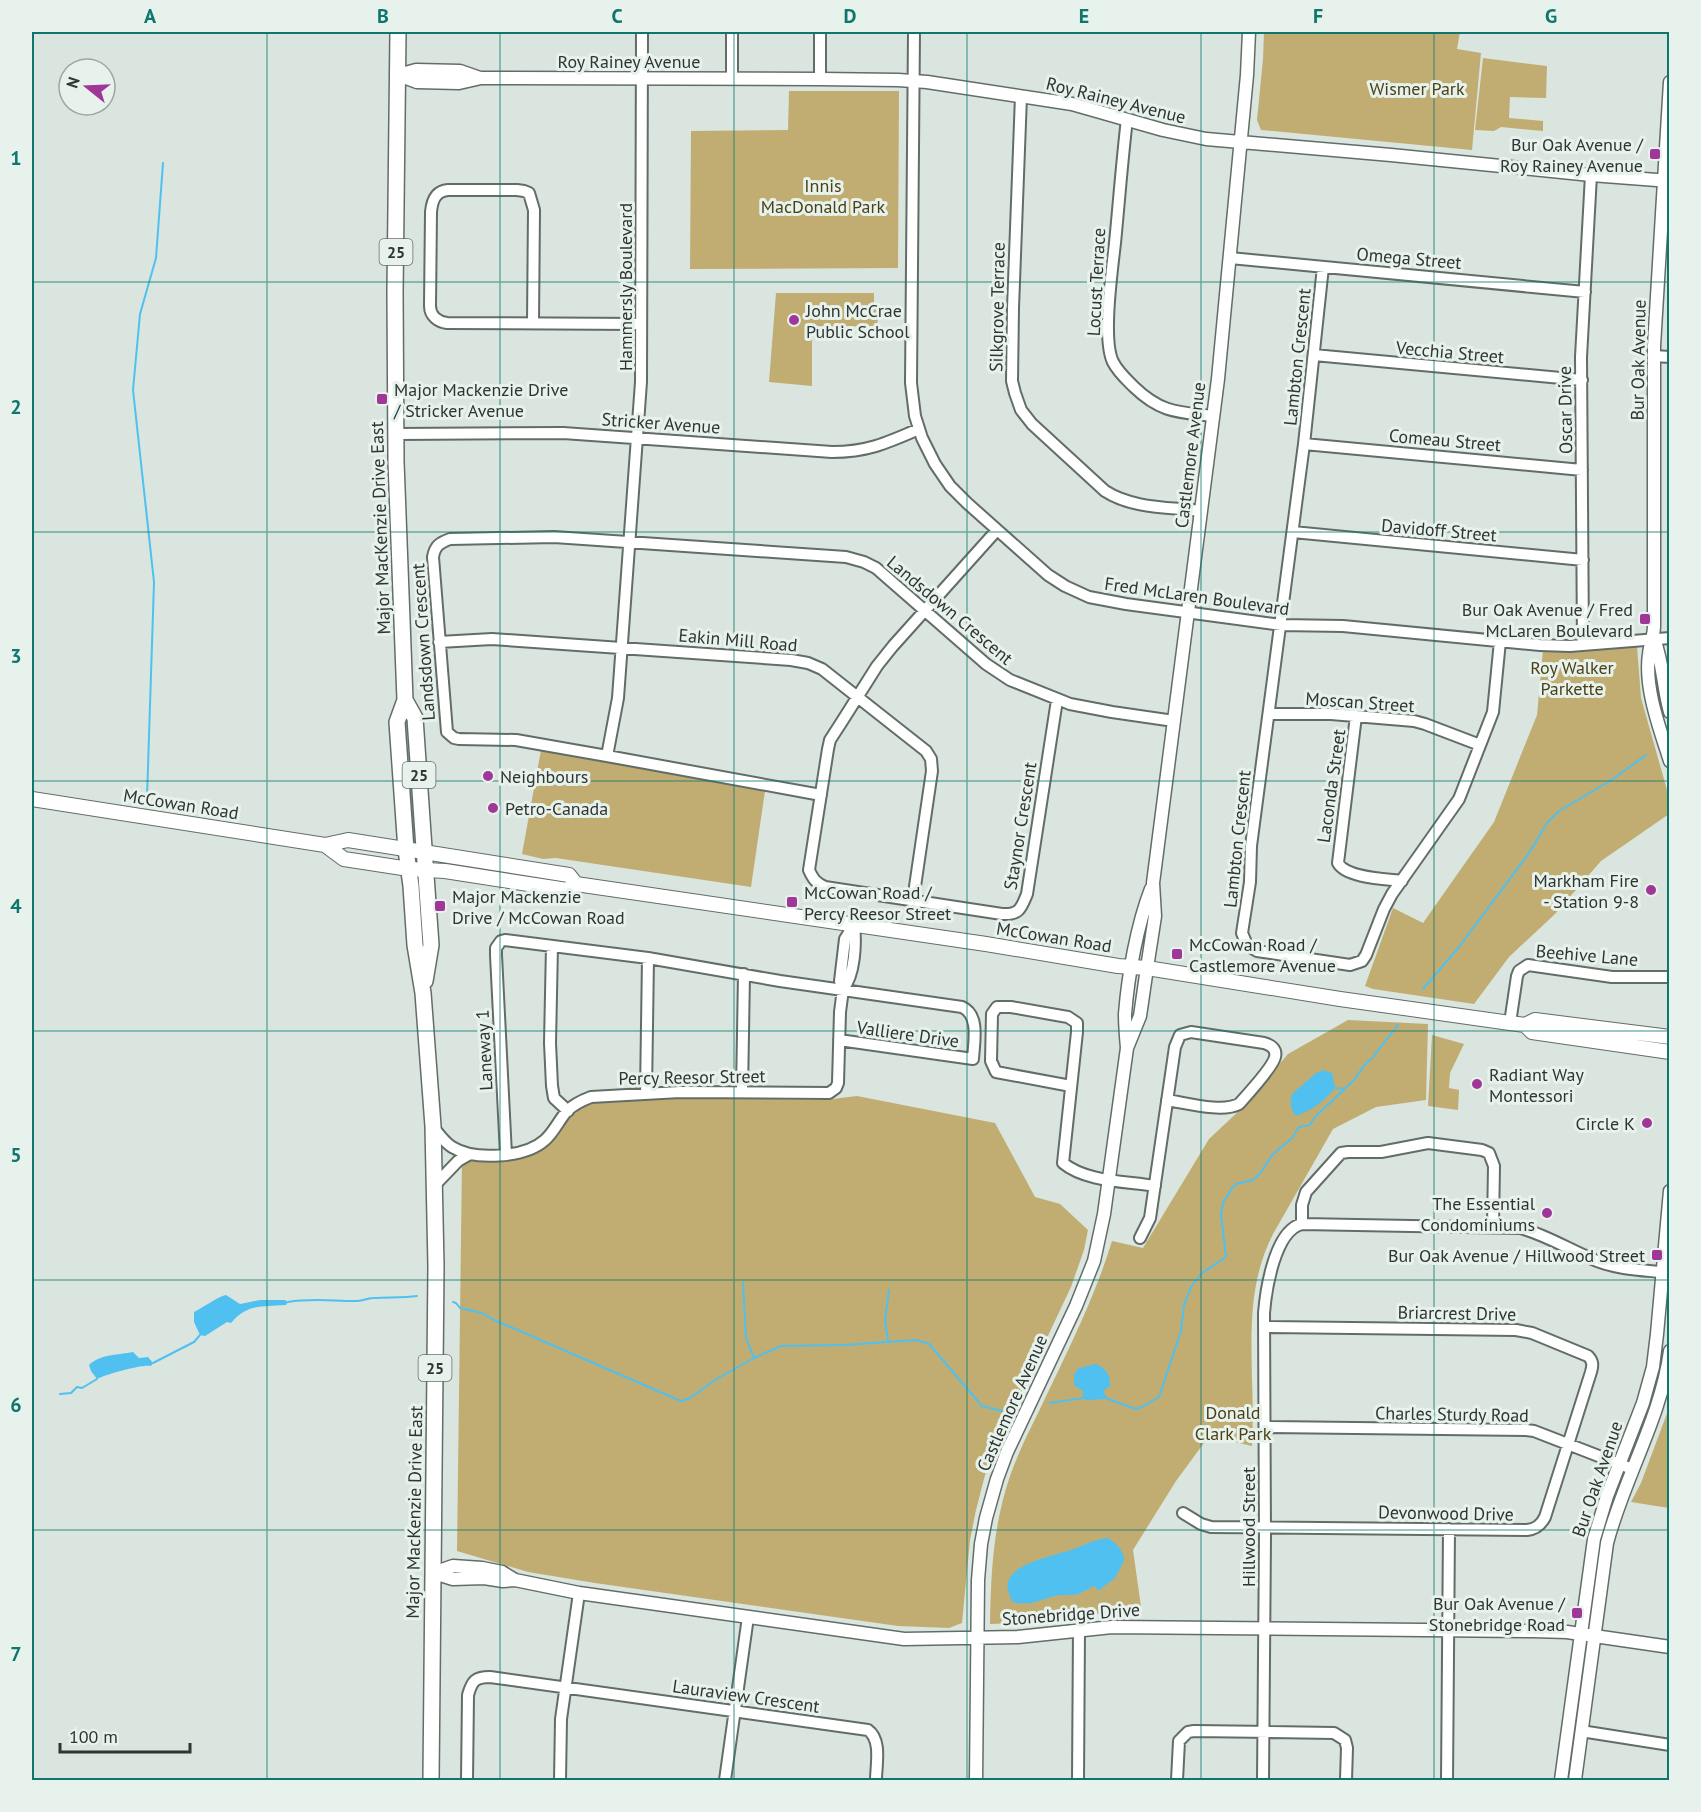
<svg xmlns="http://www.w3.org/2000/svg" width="1701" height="1812" font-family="'PT Sans',sans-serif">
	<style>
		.green { fill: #c1ad72 }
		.water { fill: #4fc0ef }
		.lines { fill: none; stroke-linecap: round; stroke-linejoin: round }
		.stream { stroke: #4fc0ef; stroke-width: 2 }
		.minor-casing { stroke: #636d67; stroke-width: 14 }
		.tertiary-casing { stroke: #636d67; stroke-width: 15 }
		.secondary-casing { stroke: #636d67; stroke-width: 16 }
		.primary-casing { stroke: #636d67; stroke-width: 18 }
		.minor { stroke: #fff; stroke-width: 10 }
		.tertiary { stroke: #fff; stroke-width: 12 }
		.secondary { stroke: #fff; stroke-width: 14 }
		.primary { stroke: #fff; stroke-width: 15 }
		.grid { fill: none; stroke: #0f766e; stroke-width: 1.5; stroke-opacity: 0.55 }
		.poi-dot { fill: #a03697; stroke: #e6f2eb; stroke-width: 2 }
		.labels { text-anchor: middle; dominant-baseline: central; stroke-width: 6; stroke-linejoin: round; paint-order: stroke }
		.shield { fill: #e6f2eb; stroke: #676d6a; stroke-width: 1.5 }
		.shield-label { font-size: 16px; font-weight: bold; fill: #303432 }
		.street-label { font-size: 18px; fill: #303432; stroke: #e6f2eb }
		.park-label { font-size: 18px; fill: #4b3f16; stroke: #e6f2eb }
		.poi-label { font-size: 18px; fill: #303432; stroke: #e6f2eb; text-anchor: start }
		.neatline { fill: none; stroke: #0f766e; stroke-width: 2 }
		.grid-label { font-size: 20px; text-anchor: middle; font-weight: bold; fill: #0f766e }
	</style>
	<rect width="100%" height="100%" fill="#d9e5de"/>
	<!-- green -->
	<path class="green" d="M1264,32H1460L1457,49L1481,53L1472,150L1261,130L1257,120L1263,59Z
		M1483,58L1547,66L1546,98L1510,97L1509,118L1543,121V131L1501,127L1494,131L1475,130Z
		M789,91H899L898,268L690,269L691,131L788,130Z
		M776,293H874V305H879L877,326L812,327V386L769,382Z
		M1637,646L1641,698L1669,797V814L1601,861L1555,914L1509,957L1474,1004L1373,989L1365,986L1393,908L1423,923L1494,822L1537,715L1543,650L1563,652Z
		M541,750L765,791L751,887L556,858L543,859L522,854Z
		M1348,1020L1428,1024L1426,1100L1376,1107L1333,1129L1273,1234C1249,1282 1251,1327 1252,1380C1253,1402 1253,1424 1252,1446L1209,1436L1176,1481L1133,1550L1142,1614H1095L1019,1623L990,1624C991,1572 993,1526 1010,1476C1018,1453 1029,1431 1040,1409C1066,1354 1094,1300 1112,1241L1143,1248L1209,1139L1242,1108L1288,1054Z
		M1432,1035L1464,1044L1450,1073L1449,1088L1459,1090L1458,1110L1428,1106Z
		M857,1096L995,1123L1035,1197L1060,1204L1088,1230L1084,1250L1071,1287L1004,1429L985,1475L976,1510L970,1540L962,1623L949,1628L898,1626L595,1583L528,1572L457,1551L462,1161C487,1156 513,1166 536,1152C569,1133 561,1107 606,1100L688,1098L824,1100Z
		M1669,1408V1508L1631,1502L1641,1483Z"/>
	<!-- water -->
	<path class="water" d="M1323,1070L1332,1073L1335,1088C1325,1101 1312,1110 1296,1116C1290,1109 1290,1103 1292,1094L1316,1073Z
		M226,1295L240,1304L260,1300H285L288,1302L286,1305C263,1307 248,1303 231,1323L227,1322L205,1336L200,1335L194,1322V1312C204,1307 217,1297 226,1295Z
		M133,1352L139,1358L148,1357L153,1363L151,1366C142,1364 107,1374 97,1379L91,1371L89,1365C100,1354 119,1355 133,1352Z
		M1096,1364C1106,1368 1111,1376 1110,1386L1103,1391L1108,1399L1086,1400L1083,1398V1391L1074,1385V1374L1079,1368Z
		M1108,1538C1116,1543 1124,1550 1124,1561L1115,1578L1098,1591L1095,1586C1089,1587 1085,1592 1078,1594C1071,1596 1062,1594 1054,1596C1036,1601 1033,1606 1012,1602C1010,1595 1005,1587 1009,1579C1018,1561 1059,1555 1076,1548C1087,1544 1096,1539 1108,1538Z"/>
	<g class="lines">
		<!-- stream -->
		<path class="stream" d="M147,798L154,582L133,390L140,314L156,258L163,163
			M1423,989L1459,947L1529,853L1547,823L1559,811L1613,779L1646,755
			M1335,1088L1344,1089
			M743,1282L746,1338L754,1358
			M288,1302C311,1298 333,1301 355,1301C362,1301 368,1298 374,1298C389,1297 403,1298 417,1296
			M453,1302L456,1303L460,1308L482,1313L492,1319L681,1401L690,1398L715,1380L754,1358L781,1346L844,1345L916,1340L929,1344L982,1406L1002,1411
			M888,1341L885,1320L889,1290
			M153,1363L194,1342L200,1335
			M60,1394L71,1393L77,1387L82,1388L97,1379
			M1108,1399L1136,1409L1144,1406L1159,1397L1181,1331L1184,1305L1191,1287L1202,1273L1226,1257L1221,1214L1223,1203L1232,1188L1236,1184L1253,1180L1261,1172L1272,1155L1292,1138L1299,1127L1310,1125L1315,1117L1354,1080L1366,1063L1372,1058L1398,1025
			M1050,1403L1083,1398"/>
		<!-- minor casing -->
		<g class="minor-casing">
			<path id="minor" d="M642,32L641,382L618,698L607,756L821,795
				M914,32L911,383L915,416L922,438L935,464L950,486L967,503L1048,575L1065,586L1089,597L1126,604L1281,625L1343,626L1540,645L1570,646L1670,638
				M732,79V32
				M820,79V32
				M1021,96L1013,308L1012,381L1015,393L1021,410L1032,424L1105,491C1133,509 1170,507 1201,511
				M1127,119C1122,161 1119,202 1115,243C1112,270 1102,340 1113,362C1118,372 1126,379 1134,387C1161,413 1178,412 1213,416
				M1230,258L1585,292
				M1323,267L1304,444L1251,846L1250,882L1242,933L1247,945L1257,951L1350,965L1362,961L1366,955L1384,909L1392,894L1459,799L1493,712L1500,641
				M533,323L534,210L529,193L524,191L517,190H448C435,191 432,201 431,212L430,306C430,316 438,322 447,323L641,324
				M1314,355L1582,380
				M1654,356L1670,357
				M396,434L563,433L832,452C867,452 887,443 919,429
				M1304,444L1582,470
				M997,530L893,646L877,666L841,723L830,740L828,749L809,870C813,879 816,883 825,887L1002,914C1019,915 1021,909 1027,894L1057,700
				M1293,532L1583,560
				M439,642L492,639L791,660L808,663L822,669L926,751L931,759L932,771L913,900
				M1583,644L1581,357L1591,175
				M1269,714H1331L1414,721L1425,724L1480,745
				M1356,716L1338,863C1346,878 1386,879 1402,881
				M607,756L516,740L459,739L454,738L447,732L433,557C435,546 439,543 450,539L554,537L846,557L864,562L876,568L986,664L1010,680L1070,704L1112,712L1174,721
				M552,946L550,1043L552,1086L554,1098L568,1111
				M843,989C855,975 856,943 854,925
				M1510,1023L1517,976L1519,971L1528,965L1612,977H1670
				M1071,1086L996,1072L991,1061L992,1014L997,1007H1011L1062,1016L1068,1017L1077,1023V1032L1063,1163C1086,1182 1126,1181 1155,1186
				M742,1092L744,974
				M646,1093L648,958
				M433,1127C439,1134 444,1142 452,1147C474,1161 525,1158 545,1140C554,1132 559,1120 567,1111C574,1104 583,1100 591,1097L680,1092L829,1093L836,1088L838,1083L840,1012L843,989L840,981L845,939L854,925
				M506,1155L496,955V948L501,941L505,940L648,958L780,981L962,1007C980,1015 974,1042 973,1059L839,1040
				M434,1186L458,1161L470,1154
				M1302,1224V1205L1306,1192L1341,1153L1348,1152H1381L1428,1143L1482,1150L1489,1153L1494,1166L1493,1226
				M1140,1238L1150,1218L1175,1047L1180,1035L1191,1032L1264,1043C1271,1045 1277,1049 1275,1057C1273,1067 1247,1095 1239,1104C1222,1113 1187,1103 1167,1100
				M1265,1427L1526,1430L1534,1431L1627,1467
				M1183,1513L1201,1524L1211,1527L1527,1530C1536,1529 1541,1525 1545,1517L1591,1372C1593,1365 1593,1361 1588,1356L1532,1333L1516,1330L1264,1327
				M1581,1731L1670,1745
				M467,1780L468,1695C472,1681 475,1677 490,1677L868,1730C882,1740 876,1765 876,1780
				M560,1780L561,1719L579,1593
				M725,1780L748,1617
				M1078,1780L1079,1629
				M1177,1780L1179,1741L1188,1732L1194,1731L1334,1733L1345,1740L1347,1748L1346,1780
				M1263,1780L1265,1537L1264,1313C1266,1289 1275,1230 1302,1224L1520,1228C1547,1235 1571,1251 1597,1261C1620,1270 1645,1270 1670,1273
				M1447,1780L1449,1529"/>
		</g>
		<!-- tertiary casing -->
		<g class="tertiary-casing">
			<path id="tertiary" d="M398,75L417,82L459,83L481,78L820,79L898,80L927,82L1072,104L1163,130L1206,139L1391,155L1591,175L1670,181
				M398,75L416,70L460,71L480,78
				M1670,82L1654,346V626C1654,636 1650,644 1649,654C1644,688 1660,729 1670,761
				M1654,639C1663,662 1663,687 1670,712
				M1127,1048L1140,1016L1147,968L1155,916L1153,883L1218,379L1247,75L1249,32
				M433,1573L453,1566L482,1568L502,1572L515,1580L579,1593L904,1639L1018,1637L1112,1627L1533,1631L1567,1632L1670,1647
				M434,1573L453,1579L484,1578L503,1581L515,1580
				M976,1780L978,1580L981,1544L986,1518L997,1479L1007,1452L1076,1306L1094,1261L1104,1214L1127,1048C1126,1037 1125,1025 1125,1014C1128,976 1137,925 1151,889
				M1561,1780L1594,1539L1607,1496L1643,1403L1653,1367L1657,1334L1670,1191
				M1575,1780L1607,1543C1624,1478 1661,1418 1670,1351"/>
		</g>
		<!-- secondary casing -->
		<g class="secondary-casing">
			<path id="secondary" d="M32,799L325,845L348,840L569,875L576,884
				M325,845L344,859L409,869L445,871L567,890L576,884L986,944L1118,966L1147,968L1340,999L1510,1023L1525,1025L1535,1020L1670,1037
				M1525,1025L1532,1032L1670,1052"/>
		</g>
		<!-- primary casing -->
		<g class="primary-casing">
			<path id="primary" d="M398,32L395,293L396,462L405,700L397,722L406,850L411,886L415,945L423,993L433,1126L436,1266L431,1780
				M405,700L415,718L423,834L431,945L425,981"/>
		</g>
		<!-- minor -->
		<use href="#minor" class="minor"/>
		<!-- tertiary -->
		<use href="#tertiary" class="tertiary"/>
		<!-- secondary -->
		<use href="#secondary" class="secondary"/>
		<!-- primary -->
		<use href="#primary" class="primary"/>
	</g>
	<!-- grid -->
	<path class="grid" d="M267,32V1780M500,32V1780M734,32V1780M967,32V1780M1201,32V1780M1434,32V1780M32,282H1670M32,532H1670M32,781H1670M32,1031H1670M32,1280H1670M32,1530H1670"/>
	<!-- markers -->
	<g class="poi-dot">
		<rect x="1649" y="148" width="12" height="12" rx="3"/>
		<circle cx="794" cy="320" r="6"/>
		<rect x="376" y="393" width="12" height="12" rx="3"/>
		<rect x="1639" y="613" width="12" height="12" rx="3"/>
		<circle cx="488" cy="776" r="6"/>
		<circle cx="493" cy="808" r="6"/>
		<circle cx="1651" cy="890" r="6"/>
		<rect x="786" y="896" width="12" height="12" rx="3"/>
		<rect x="434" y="900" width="12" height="12" rx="3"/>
		<rect x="1171" y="948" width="12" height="12" rx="3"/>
		<circle cx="1477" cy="1084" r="6"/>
		<circle cx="1647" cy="1123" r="6"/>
		<circle cx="1547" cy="1213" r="6"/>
		<rect x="1651" y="1249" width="12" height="12" rx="3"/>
		<rect x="1571" y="1607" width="12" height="12" rx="3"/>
	</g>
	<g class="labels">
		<!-- shield labels -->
		<g class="shield">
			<rect x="379.5" y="239" width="33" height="26" rx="4.5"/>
			<rect x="402.5" y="762" width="33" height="26" rx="4.5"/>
			<rect x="418.5" y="1355" width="33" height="26" rx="4.5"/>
		</g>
		<g class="shield-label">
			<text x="396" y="252">25</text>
			<text x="419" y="775">25</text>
			<text x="435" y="1368">25</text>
		</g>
		<!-- street labels -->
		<g class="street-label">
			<text x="629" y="61">Roy Rainey Avenue</text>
			<text transform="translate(1116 100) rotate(14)">Roy Rainey Avenue</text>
			<text transform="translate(1409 258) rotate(5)">Omega Street</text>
			<text transform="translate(1096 282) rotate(-87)">Locust Terrace</text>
			<text transform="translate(625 287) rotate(-90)">Hammersly Boulevard</text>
			<text transform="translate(997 307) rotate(-89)">Silkgrove Terrace</text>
			<text transform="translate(1450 352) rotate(5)">Vecchia Street</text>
			<text transform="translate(1297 357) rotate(-84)">Lambton Crescent</text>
			<text transform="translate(1638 360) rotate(-89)">Bur Oak Avenue</text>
			<text transform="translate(1565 410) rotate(-91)">Oscar Drive</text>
			<text transform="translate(661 423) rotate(4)">Stricker Avenue</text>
			<text transform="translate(1445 440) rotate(5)">Comeau Street</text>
			<text transform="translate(1190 455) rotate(-83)">Castlemore Avenue</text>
			<text transform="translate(380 528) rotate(-92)">Major MacKenzie Drive East</text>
			<text transform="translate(1439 530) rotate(5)">Davidoff Street</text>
			<text transform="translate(1197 596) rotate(8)">Fred McLaren Boulevard</text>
			<text transform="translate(950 610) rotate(40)">Landsdown Crescent</text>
			<text transform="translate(738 640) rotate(5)">Eakin Mill Road</text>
			<text transform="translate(423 642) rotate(-94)">Landsdown Crescent</text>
			<text transform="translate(1360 702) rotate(4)">Moscan Street</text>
			<text transform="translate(1331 786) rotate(-82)">Laconda Street</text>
			<text transform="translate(181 804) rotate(9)">McCowan Road</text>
			<text transform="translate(1020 826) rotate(-81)">Staynor Crescent</text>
			<text transform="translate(1237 839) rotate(-84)">Lambton Crescent</text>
			<text transform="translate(1054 937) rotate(9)">McCowan Road</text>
			<text transform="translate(1587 955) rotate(5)">Beehive Lane</text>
			<text transform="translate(908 1034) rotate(8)">Valliere Drive</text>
			<text transform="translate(484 1050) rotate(-93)">Laneway 1</text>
			<text transform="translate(692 1077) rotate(-1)">Percy Reesor Street</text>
			<text transform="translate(1457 1313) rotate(1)">Briarcrest Drive</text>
			<text transform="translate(1012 1403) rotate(-66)">Castlemore Avenue</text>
			<text transform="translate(1452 1414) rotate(1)">Charles Sturdy Road</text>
			<text transform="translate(1597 1479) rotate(-71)">Bur Oak Avenue</text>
			<text transform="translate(414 1512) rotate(-89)">Major MacKenzie Drive East</text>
			<text transform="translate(1446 1513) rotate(1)">Devonwood Drive</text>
			<text transform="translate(1248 1527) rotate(-90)">Hillwood Street</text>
			<text transform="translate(1071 1614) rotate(-4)">Stonebridge Drive</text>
			<text transform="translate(746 1696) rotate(8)">Lauraview Crescent</text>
		</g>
		<!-- park labels -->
		<g class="park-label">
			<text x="1417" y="88">Wismer Park</text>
			<text x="823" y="185">Innis<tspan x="823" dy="21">MacDonald Park</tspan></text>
			<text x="1572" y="667">Roy Walker<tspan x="1572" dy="21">Parkette</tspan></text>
			<text x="1233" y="1412">Donald<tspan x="1233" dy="21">Clark Park</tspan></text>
		</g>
		<!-- poi labels -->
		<g class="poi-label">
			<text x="1643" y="144" text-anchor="end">Bur Oak Avenue /<tspan x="1643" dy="21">Roy Rainey Avenue</tspan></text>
			<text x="806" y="310">John McCrae<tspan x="806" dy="21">Public School</tspan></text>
			<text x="394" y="389">Major Mackenzie Drive<tspan x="394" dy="21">/ Stricker Avenue</tspan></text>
			<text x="1633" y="609" text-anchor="end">Bur Oak Avenue / Fred<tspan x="1633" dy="21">McLaren Boulevard</tspan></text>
			<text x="500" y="776">Neighbours</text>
			<text x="505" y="808">Petro-Canada</text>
			<text x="1639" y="880" text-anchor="end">Markham Fire<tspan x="1639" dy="21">- Station 9-8</tspan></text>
			<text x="804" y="892">McCowan Road /<tspan x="804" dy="21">Percy Reesor Street</tspan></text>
			<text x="452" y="896">Major Mackenzie<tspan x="452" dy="21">Drive / McCowan Road</tspan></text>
			<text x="1189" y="944">McCowan Road /<tspan x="1189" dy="21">Castlemore Avenue</tspan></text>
			<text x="1489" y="1074">Radiant Way<tspan x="1489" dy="21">Montessori</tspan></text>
			<text x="1635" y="1123" text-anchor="end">Circle K</text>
			<text x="1535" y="1203" text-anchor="end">The Essential<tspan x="1535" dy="21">Condominiums</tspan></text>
			<text x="1645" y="1255" text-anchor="end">Bur Oak Avenue / Hillwood Street</text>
			<text x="1565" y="1603" text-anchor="end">Bur Oak Avenue /<tspan x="1565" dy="21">Stonebridge Road</tspan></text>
		</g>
	</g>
	<!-- border -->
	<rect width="1701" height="1812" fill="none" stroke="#e6f2eb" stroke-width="66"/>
	<!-- north arrow -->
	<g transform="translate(87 87) rotate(288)"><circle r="28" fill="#e6f2eb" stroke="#9da6a1" stroke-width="1.5"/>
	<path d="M0-4.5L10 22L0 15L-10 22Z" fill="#a03697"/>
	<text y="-9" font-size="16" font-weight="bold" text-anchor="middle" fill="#303432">N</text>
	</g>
	<!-- scale -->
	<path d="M60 1743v9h130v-9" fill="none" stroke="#303432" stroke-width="3"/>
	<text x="69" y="1743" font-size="18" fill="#303432" stroke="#e6f2eb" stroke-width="4.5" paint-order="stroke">100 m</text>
	<rect x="33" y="33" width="1635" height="1746" class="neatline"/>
	<g class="grid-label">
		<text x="150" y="23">A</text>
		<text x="383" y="23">B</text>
		<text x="617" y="23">C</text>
		<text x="850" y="23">D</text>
		<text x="1084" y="23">E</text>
		<text x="1318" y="23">F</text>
		<text x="1551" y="23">G</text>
		<text x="16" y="165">1</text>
		<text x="16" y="414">2</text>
		<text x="16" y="663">3</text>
		<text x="16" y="913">4</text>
		<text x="16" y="1162">5</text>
		<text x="16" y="1412">6</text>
		<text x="16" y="1661">7</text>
	</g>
</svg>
